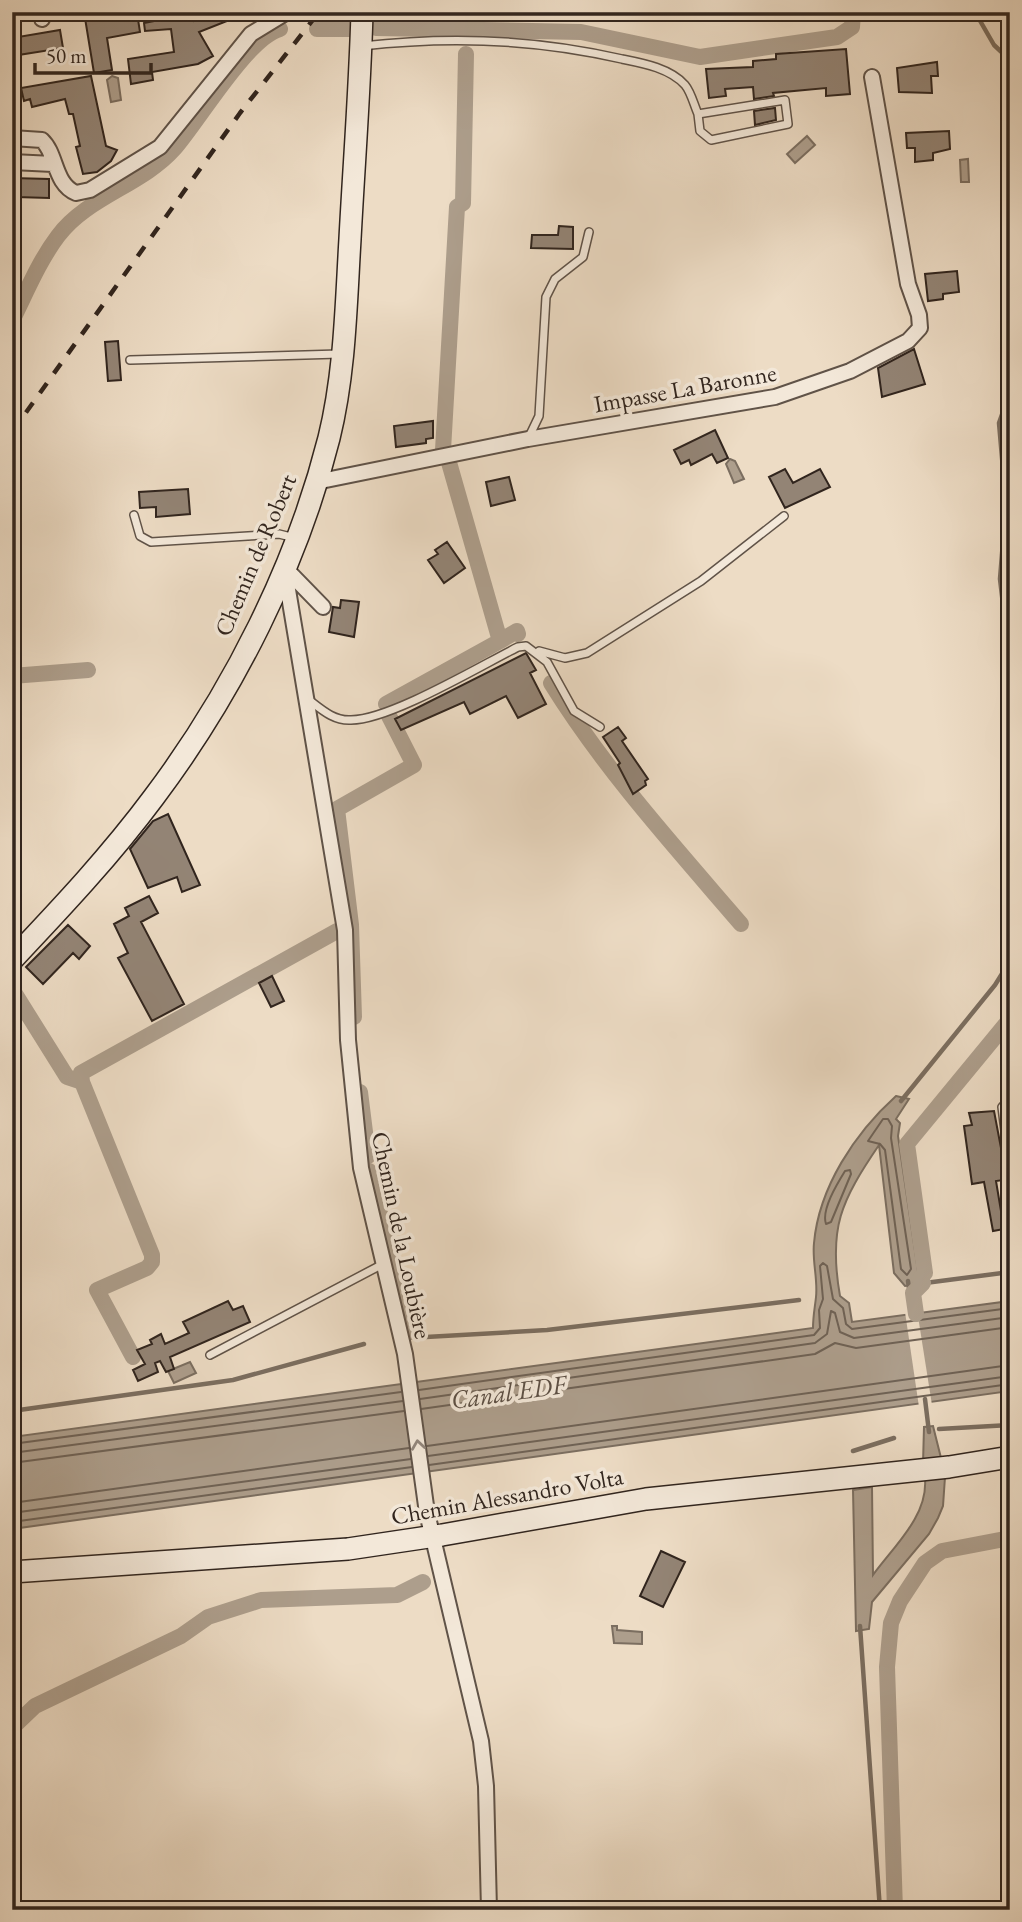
<svg xmlns="http://www.w3.org/2000/svg" width="1022" height="1922" font-family="'EB Garamond',serif">
	<style>
		.water { fill: #ad9e8c; stroke: #7b6e60; stroke-width: 2 }
		.pier { fill: #eddcc5 }
		.lines { fill: none; stroke-linecap: round; stroke-linejoin: round }
		.shore { stroke: #6f6255; stroke-width: 2 }
		.stream { stroke: #7b6e60; stroke-width: 4.5 }
		.canal { stroke: #ad9e8c; stroke-width: 16 }
		.building { fill: #938475; stroke: #31251e; stroke-width: 2 }
		.lane-casing { stroke: #605348; stroke-width: 10 }
		.street-casing { stroke: #605348; stroke-width: 18 }
		.secondary-casing { stroke: #31251e; stroke-width: 24 }
		.lane { stroke: #f3e8d9; stroke-width: 7 }
		.street { stroke: #f3e8d9; stroke-width: 14 }
		.secondary { stroke: #f3e8d9; stroke-width: 21 }
		.rail { stroke: #31251e; stroke-width: 4.5; stroke-dasharray: 12 12; stroke-linecap: butt }
		.oneway { stroke: #92867c }
		.labels { text-anchor: middle; dominant-baseline: central; stroke-width: 7; stroke-linejoin: round; paint-order: stroke }
		.street-label { font-size: 24px; fill: #31251e; stroke: #f3e8d9 }
		.water-label { font-size: 26px; font-style: italic; fill: #5c4f44; stroke: #f3e8d9 }
	</style>
	<rect width="100%" height="100%" fill="#eddcc5"/>
	<filter id="stains"><feTurbulence type="fractalNoise" baseFrequency=".00286" numOctaves="4"/><feColorMatrix values="0 0 0 0 .2 0 0 0 0 .09 0 0 0 0 .02 0 0 0 .5 -.17"/></filter>
	<radialGradient id="worn" r=".72"><stop offset=".6" stop-color="#630" stop-opacity="0"/><stop offset="1" stop-color="#630" stop-opacity=".3"/></radialGradient>
	<!-- water -->
	<path class="water" d="M112,76L118,78L121,100L111,102L107,80Z
		M807,136L815,145L795,163L787,154Z
		M968,159L969,182H961L960,160Z
		M730,459L735,461L744,479L734,483L726,464Z
		M896,1096L909,1099L896,1119L900,1123L898,1136L918,1271L913,1285L905,1286L894,1273L879,1145C841,1201 828,1228 840,1296L849,1303L852,1322L1010,1301V1391L12,1529V1437L813,1328C813,1316 815,1307 816,1297C818,1279 812,1261 814,1243C819,1187 855,1133 896,1096Z
		M190,1362L196,1373L174,1383L168,1371Z
		M933,1426L942,1462L923,1464L924,1427Z
		M945,1477L943,1506L938,1518L929,1534L872,1602L869,1629L856,1631L853,1490L872,1487L873,1575C894,1546 928,1516 925,1479Z
		M612,1626H617V1630L642,1632V1644L614,1643Z"/>
	<!-- pier -->
	<path class="pier" d="M917,1310L932,1405L919,1407L905,1312Z"/>
	<g class="lines">
		<!-- shore -->
		<path class="shore" d="M883,1119H888L892,1126L891,1138L911,1269L907,1275L901,1269L885,1150L880,1144L868,1141Z
			M850,1170L851,1174L831,1222L826,1224C821,1210 837,1184 845,1171Z
			M419,1390L814,1335L820,1328L819,1310L823,1299L820,1266L823,1263L827,1266L833,1299L843,1308L846,1324L852,1329L1010,1308
			M420,1399L815,1343L827,1334L831,1311L835,1313L840,1332L854,1338L1010,1317
			M421,1409L815,1354L835,1343L856,1348L1010,1327
			M12,1444L401,1392
			M427,1446L1010,1365
			M12,1453L403,1401
			M428,1456L1010,1376
			M12,1463L404,1411
			M429,1465L1010,1384
			M12,1503L409,1448
			M12,1513L411,1459
			M12,1522L412,1467"/>
		<!-- stream -->
		<path class="stream" d="M975,12L994,45L1010,60
			M1010,392L999,423L1006,504L1000,579L1010,664
			M901,1101L995,985L1010,961
			M908,1281L913,1318
			M925,1283L1010,1272
			M426,1337L547,1330L799,1300
			M925,1399L929,1432
			M12,1411L233,1380L364,1344
			M939,1429L1010,1425
			M853,1451L894,1438
			M860,1626L880,1910"/>
		<!-- canal -->
		<path class="canal" d="M376,28L581,32L700,57L837,37L852,27L853,12
			M317,29H350
			M12,321C26,293 39,261 58,236C87,197 142,185 174,149C198,122 247,38 280,29
			M443,450L457,207L463,203L466,54
			M448,459L500,641L517,631L518,634
			M12,676L88,670
			M551,683C605,770 674,846 741,924
			M386,704L500,641
			M12,989L67,1077L82,1082L152,1255V1262L147,1268L97,1290L133,1357
			M354,1017L351,925L337,809L414,765L388,714
			M82,1082L81,1073L337,931
			M360,1092L368,1156
			M369,1171L411,1332
			M916,1314L913,1293L923,1283L920,1279L925,1273L907,1144L1010,1019
			M12,1728L35,1706L181,1636L208,1617L261,1600L397,1595L423,1582
			M895,1910L887,1667L891,1623L900,1601L925,1563L942,1551L1010,1538"/>
	</g>
	<!-- building -->
	<path class="building" d="M84,12H103L104,18L137,13L140,32L107,38L112,70L94,73Z
		M215,12L247,13L199,32L213,56L198,64L152,72L153,80L131,84L128,59L174,52L171,29L145,31L144,23L190,14L194,21Z
		M60,30L63,48L12,56V38Z
		M846,49L850,94L826,96V88L773,93L774,96L754,99L753,87L725,89L726,96L709,98L706,69L753,67V61L776,59V54Z
		M937,62L938,76H931L932,93L899,92L897,68Z
		M91,76L106,146L117,150L111,161L97,172L83,174L76,147L80,146L73,114H69L65,99L32,107L30,99L24,101L21,88Z
		M775,108L776,120L755,125L754,111Z
		M949,131L950,149L933,153V160L915,162V148H907L906,133Z
		M12,178L49,179V198L16,197V192H12Z
		M559,226L573,227V249L531,248L532,235H558Z
		M957,271L959,292L943,294V299L928,301L925,274Z
		M118,341L121,380L108,381L105,342Z
		M914,349L925,384L882,397L878,368Z
		M433,421V438L426,439V443L396,447L394,426Z
		M715,430L728,458L717,463L712,454L691,465L689,460L681,464L674,450Z
		M785,469L793,483L820,469L830,487L785,508L769,477Z
		M509,477L515,500L491,506L486,482Z
		M188,489L190,514L156,517V507L140,508L139,492Z
		M447,542L465,568L444,583L428,560L438,554L435,550Z
		M341,600L359,602L354,637L329,632L333,607L340,608Z
		M526,653L536,670L530,673L546,704L518,718L506,696L470,714L464,702L401,730L395,719Z
		M618,727L626,738L622,741L648,779L645,781L646,785L633,794L618,765L620,763L603,737Z
		M168,814L200,885L182,892L177,877L148,888L130,849L153,821Z
		M149,896L158,913L141,922L184,1004L152,1021L118,958L128,953L114,924L129,916L125,908Z
		M68,925L90,946L79,959L73,953L43,984L26,967Z
		M272,976L284,1001L271,1007L259,983Z
		M994,1111L1001,1148L1010,1152V1179L996,1181L1004,1229L993,1231L984,1182L972,1184L964,1126L972,1125L969,1113Z
		M228,1301L233,1310L243,1306L250,1322L170,1357L174,1369L166,1372L160,1361L155,1363L158,1372L138,1381L133,1370L145,1364L137,1350L152,1344L150,1340L161,1334L165,1344L189,1333L183,1322Z
		M661,1551L685,1562L663,1607L640,1596Z"/>
	<g class="lines">
		<!-- lane casing -->
		<g class="lane-casing">
			<path id="lane" d="M363,17L448,14L526,17L564,12
				M362,46C449,36 536,39 622,59C642,63 670,68 685,85C691,92 694,105 698,114L785,100L788,124L711,140L700,131L698,114
				M130,360L339,354
				M528,439L539,416L546,297L555,279L583,257L589,232
				M134,515L140,536L151,542L279,534L295,538
				M539,651L565,658L587,653L701,581L784,516
				M309,700C322,710 334,721 351,720C390,720 480,666 518,647L526,646L547,662L574,711L600,727
				M1007,1147L1002,1107L1010,1098
				M210,1355L383,1264"/>
		</g>
		<!-- street casing -->
		<g class="street-casing">
			<path id="street" d="M41,12L42,19
				M12,138L42,140C57,154 54,184 76,193L90,190L160,147L251,34L287,12
				M12,162L53,164
				M316,482L528,439L775,397L850,371L908,341L920,328L919,315L908,284L872,77
				M284,567L323,607
				M285,572L345,930L348,1040L361,1168L405,1354L427,1513L481,1741L486,1786L489,1910"/>
		</g>
		<!-- secondary casing -->
		<g class="secondary-casing">
			<path id="secondary" d="M12,960C62,907 111,855 154,797C233,692 297,565 329,438C345,373 346,306 350,239C354,163 360,88 362,12
				M12,1572L348,1549L442,1535L646,1499L949,1467L1010,1457"/>
		</g>
		<!-- lane -->
		<use href="#lane" class="lane"/>
		<!-- street -->
		<use href="#street" class="street"/>
		<!-- secondary -->
		<use href="#secondary" class="secondary"/>
		<!-- rail -->
		<path class="rail" d="M12,432L240,113L319,12"/>
	</g>
	<!-- one-way arrows -->
	<defs><path id="oneway-chevron" d="M-2-3.5L2.5 0L-2 3.5" fill="none" stroke-width="1.6" stroke-linecap="round" stroke-linejoin="round" transform="scale(1.75)"/></defs>
	<use class="oneway" href="#oneway-chevron" transform="translate(418 1445) rotate(-98)"/>
	<g class="labels">
		<!-- street labels -->
		<g class="street-label">
			<text transform="translate(685 388) rotate(-10)">Impasse La Baronne</text>
			<text transform="translate(255 555) rotate(-67)">Chemin de Robert</text>
			<text transform="translate(402 1235) rotate(78)">Chemin de la Loubière</text>
			<text transform="translate(507 1496) rotate(-10)">Chemin Alessandro Volta</text>
		</g>
		<!-- water labels -->
		<g class="water-label">
			<text transform="translate(508 1392) rotate(-8)">Canal EDF</text>
		</g>
	</g>
	<!-- margin -->
	<rect width="1022" height="1922" fill="none" stroke="#eddcc5" stroke-width="42"/>
	<rect x="14" y="14" width="994" height="1894" fill="none" stroke="#31251e" stroke-width="3.5"/>
	<rect x="21" y="21" width="980" height="1880" fill="none" stroke="#31251e" stroke-width="2"/>
	<!-- scale -->
	<path d="M35 63v10h116v-10" fill="none" stroke="#31251e" stroke-width="3.5"/>
	<text x="46" y="63" font-size="21" fill="#31251e" stroke="#f3e8d9" stroke-width="5" paint-order="stroke">50 m</text>
	<rect width="100%" height="100%" filter="url(#stains)"/>
	<rect width="100%" height="100%" fill="url(#worn)"/>
</svg>
